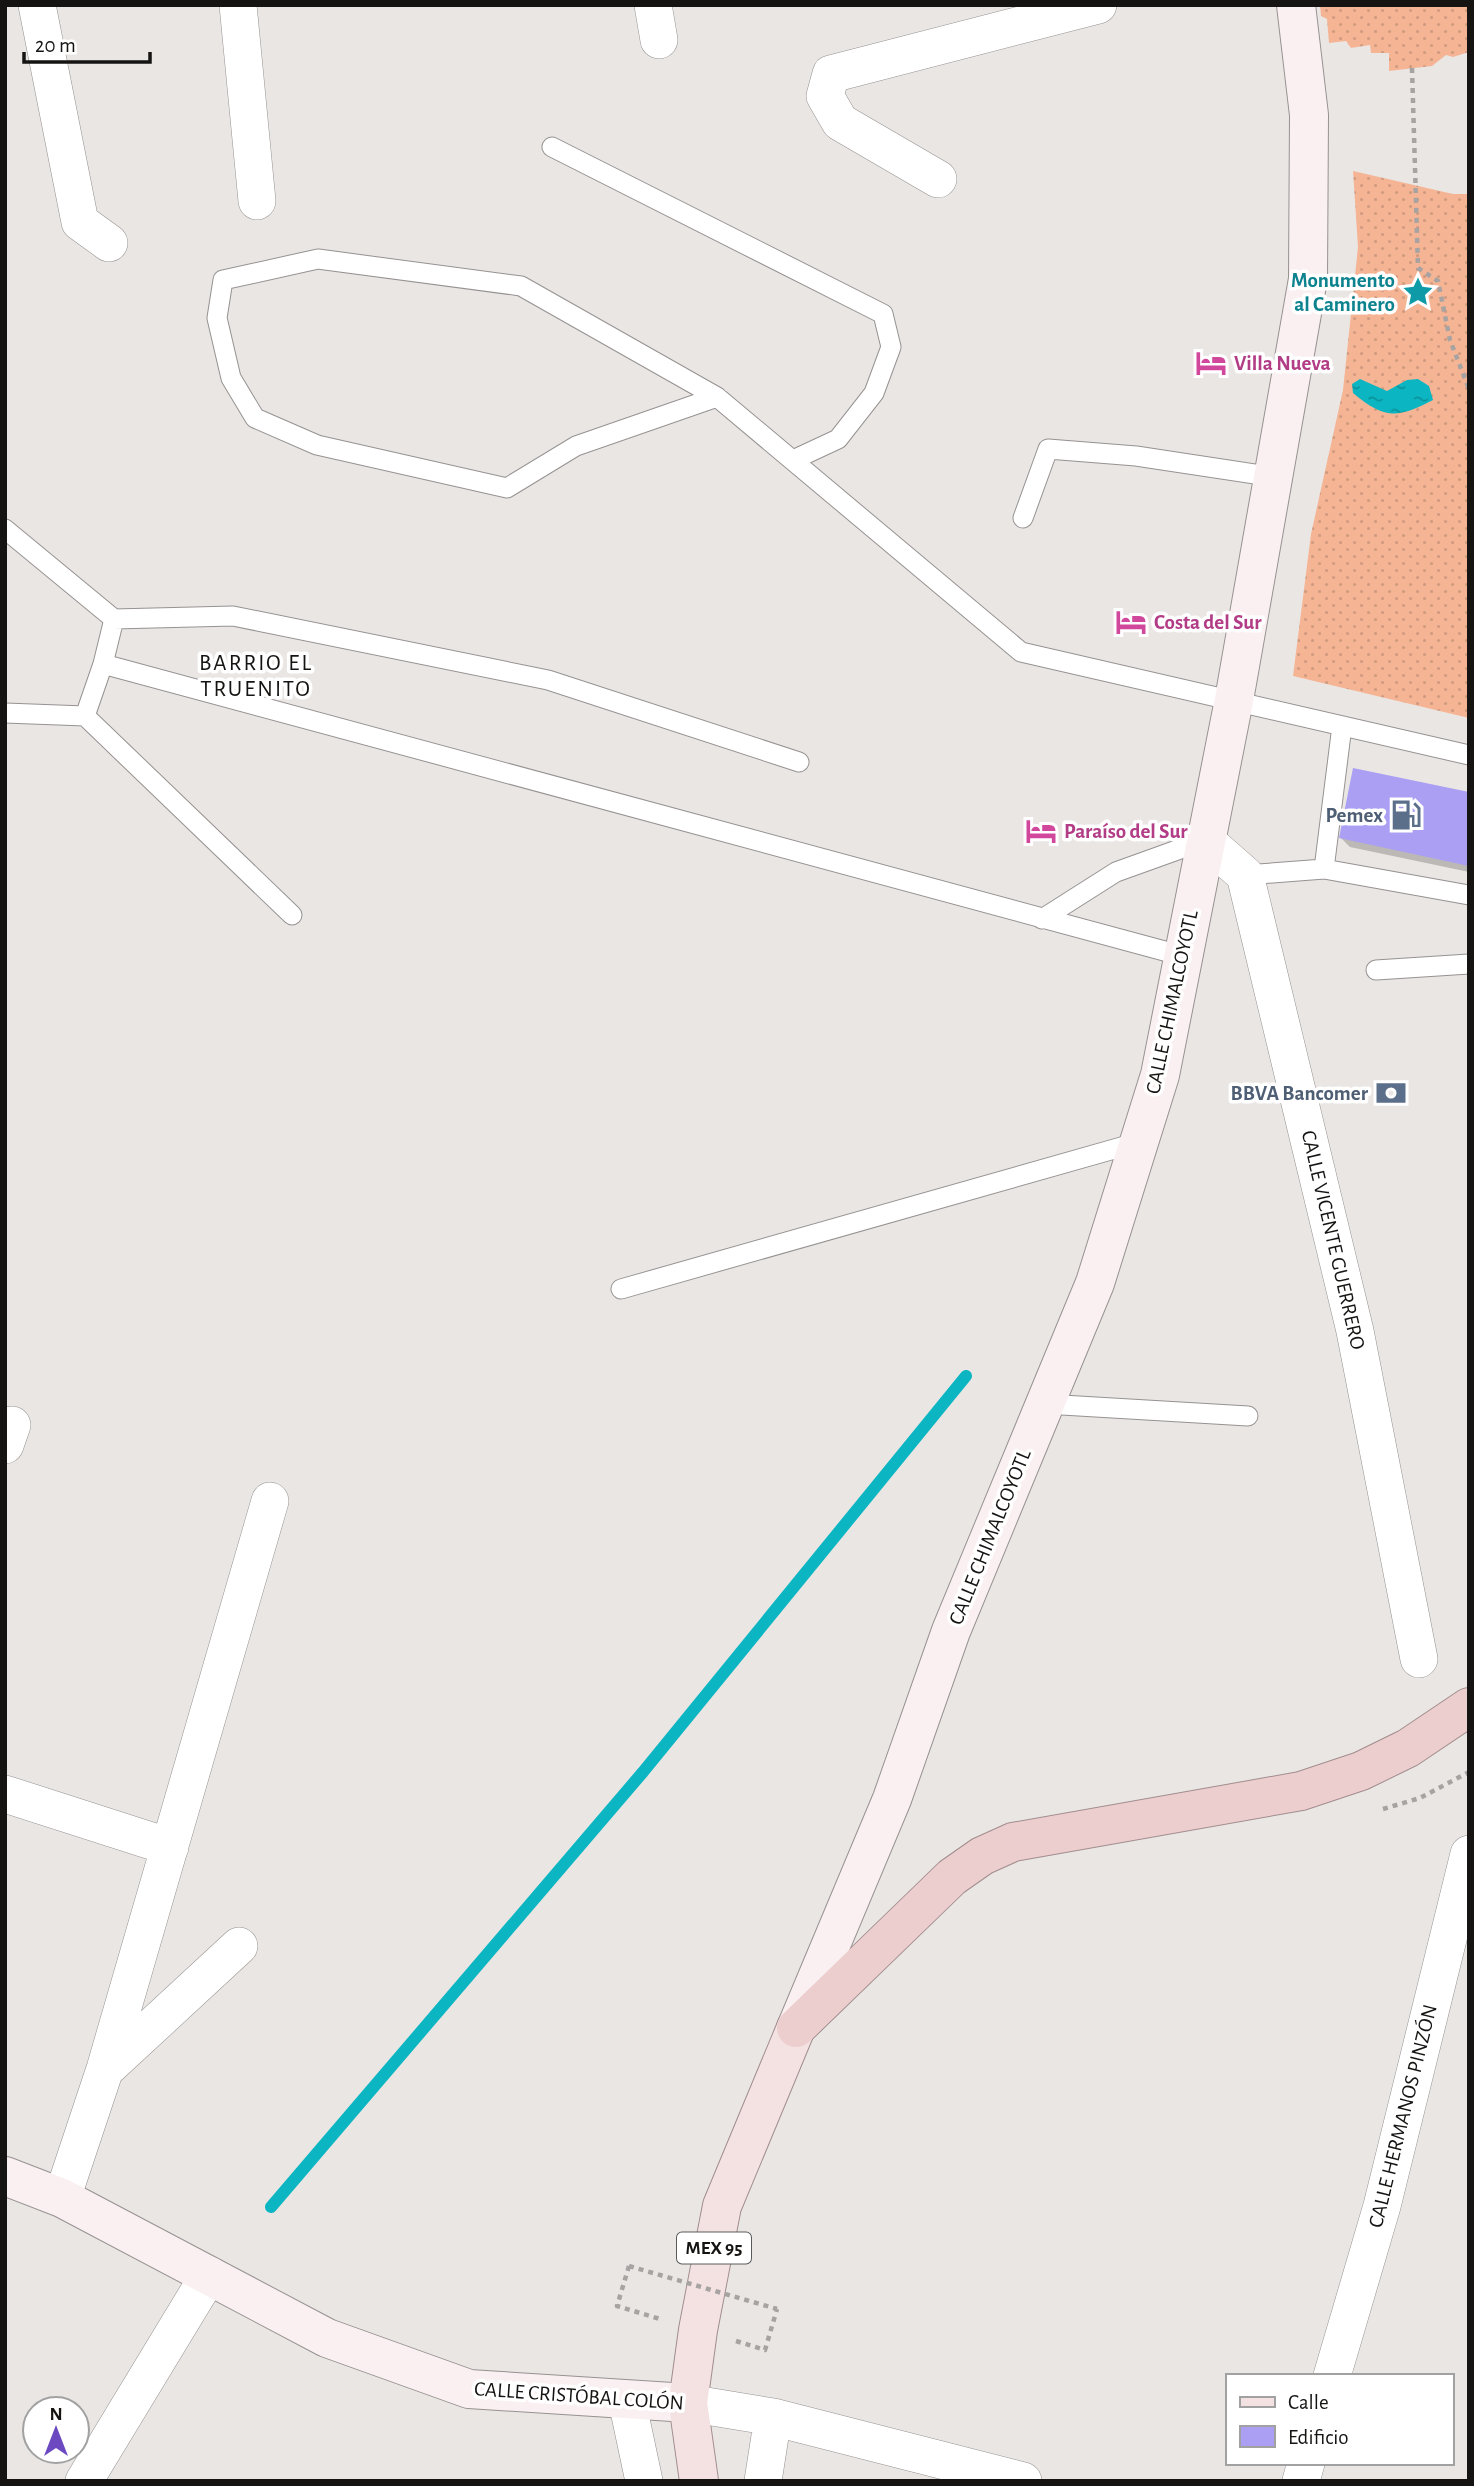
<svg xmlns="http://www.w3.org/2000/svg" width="1474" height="2486" font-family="'Alegreya Sans',sans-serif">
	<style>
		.grass { fill: url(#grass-dots) }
		.water { fill: url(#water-ripples) }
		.shadow { fill: #0003 }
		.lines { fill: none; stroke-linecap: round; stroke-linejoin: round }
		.stream { stroke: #0bb6c2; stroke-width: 12 }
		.building { fill: #aa9ff3 }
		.lane-casing { stroke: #969291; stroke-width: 21 }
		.street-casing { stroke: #969291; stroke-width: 38 }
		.secondary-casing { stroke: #969291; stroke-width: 40 }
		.primary-casing { stroke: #a18d8d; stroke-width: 40 }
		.highway-casing { stroke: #a18d8d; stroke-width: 40 }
		.path { stroke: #a6a3a2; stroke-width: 4.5; stroke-dasharray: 5 5; stroke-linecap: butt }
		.lane { stroke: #fff; stroke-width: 19 }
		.street { stroke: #fff; stroke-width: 37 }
		.secondary { stroke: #faf0f1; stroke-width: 38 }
		.primary { stroke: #f4e2e2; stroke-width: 38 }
		.highway { stroke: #edcecf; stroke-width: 38 }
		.path-bridge { stroke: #a6a3a2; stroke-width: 4.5; stroke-dasharray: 5 5; stroke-linecap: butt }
		.labels { text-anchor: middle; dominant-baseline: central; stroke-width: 7; stroke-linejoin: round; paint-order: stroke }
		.shield { fill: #fff; stroke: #5b5a5a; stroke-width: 2 }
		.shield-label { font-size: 19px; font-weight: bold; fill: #151413 }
		.culture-label { font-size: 21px; font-weight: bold; fill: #0d838f; stroke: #fff; text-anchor: end }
		.hotel-label { font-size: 21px; font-weight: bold; fill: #b23c85; stroke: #fff; text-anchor: start }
		.service-label { font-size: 21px; font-weight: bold; fill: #4e5e75; stroke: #fff; text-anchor: end }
		.street-label { font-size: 21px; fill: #151413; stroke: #fff }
		.neighbourhood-label { font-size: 23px; letter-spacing: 2px; fill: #151413; stroke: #fff }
	</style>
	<defs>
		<pattern id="grass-dots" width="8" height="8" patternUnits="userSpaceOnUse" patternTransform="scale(1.75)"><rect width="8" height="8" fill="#f5b595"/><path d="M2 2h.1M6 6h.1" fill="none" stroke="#d19b80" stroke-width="1.8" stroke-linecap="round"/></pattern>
		<pattern id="water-ripples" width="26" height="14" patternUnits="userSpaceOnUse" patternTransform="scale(1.75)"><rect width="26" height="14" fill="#0bb6c2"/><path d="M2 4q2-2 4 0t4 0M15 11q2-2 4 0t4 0" fill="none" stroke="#0a939c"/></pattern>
	</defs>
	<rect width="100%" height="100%" fill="#eae6e4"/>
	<!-- grass -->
	<path class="grass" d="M1320,5H1469V52L1453,57L1446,55L1432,66L1389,71V53H1371L1370,45L1351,48L1346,41L1329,43L1327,19L1321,16Z
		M1353,171L1453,194H1469V718L1293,676L1311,534L1343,390L1358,247Z"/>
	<!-- water -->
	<path class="water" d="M1360,379L1387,391L1407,380L1418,379L1429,386L1433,400C1398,418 1385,420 1353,393L1352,384Z"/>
	<!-- shadow -->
	<path class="shadow" d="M1469,794V872L1350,847L1341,838Z"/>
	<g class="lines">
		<!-- stream -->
		<path class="stream" d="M271,2207L643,1772L966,1376"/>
	</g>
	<!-- building -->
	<path class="building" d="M1353,768L1469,792V866L1339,838Z"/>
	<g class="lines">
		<!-- lane casing -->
		<g class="lane-casing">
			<path id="lane" d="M552,147L883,314L891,347L874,393L838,439L793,460
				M717,397L576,446L507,488L317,445L255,418L231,378L217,318L223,280L318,259L521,286L717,397L1021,652L1469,755
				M1023,518L1048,449L1136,456L1274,477
				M5,529L114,619L233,616L548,680L799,762
				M114,619L103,664L1183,956
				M5,713L85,716L103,664
				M85,716L292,915
				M1324,869L1469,895
				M1245,875L1324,869L1342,726
				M1042,919L1116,872L1205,840
				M1376,970L1469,964
				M621,1289L1139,1142
				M1045,1404L1248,1416"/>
		</g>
		<!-- street casing -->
		<g class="street-casing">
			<path id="street" d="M37,5L80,222L109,243
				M238,5L257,201
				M653,5L659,40
				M938,179L840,122L825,96L831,74L1098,5
				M1205,840L1245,875L1355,1331L1419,1659
				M5,1445L12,1425
				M5,1794L170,1847
				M106,2069L239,1946
				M62,2198L105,2069L270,1501
				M1332,2376L1382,2206L1469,1854
				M627,2401L644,2481
				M688,2403L773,2417L1023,2481
				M84,2481L209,2275
				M763,2481L773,2417
				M1301,2481L1306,2463"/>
		</g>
		<!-- secondary casing -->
		<g class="secondary-casing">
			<path id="secondary" d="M796,2028L892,1799L951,1631L1095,1283L1160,1075L1234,700L1308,279L1309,115L1296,5
				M5,2176L62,2198L327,2338L469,2389L688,2403"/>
		</g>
		<!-- primary casing -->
		<g class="primary-casing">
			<path id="primary" d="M699,2481L688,2403L698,2330L722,2206L796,2028"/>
		</g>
		<!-- highway casing -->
		<g class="highway-casing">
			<path id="highway" d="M796,2028L952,1877L982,1856L1013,1842L1301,1791L1361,1771L1408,1748L1469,1707"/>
		</g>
		<!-- path -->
		<path class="path" d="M1412,68L1418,268L1438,281L1450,340L1469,389
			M1383,1809L1420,1798L1469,1772
			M629,2266L617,2306L660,2319
			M736,2341L765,2350L777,2309"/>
		<!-- lane -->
		<use href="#lane" class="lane"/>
		<!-- street -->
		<use href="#street" class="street"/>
		<!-- secondary -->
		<use href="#secondary" class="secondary"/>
		<!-- primary -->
		<use href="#primary" class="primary"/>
		<!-- highway -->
		<use href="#highway" class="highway"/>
		<!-- path-bridge -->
		<path class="path-bridge" d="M629,2266L777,2309"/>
	</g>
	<!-- icons -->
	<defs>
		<g id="sight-bare" transform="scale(2.415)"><path d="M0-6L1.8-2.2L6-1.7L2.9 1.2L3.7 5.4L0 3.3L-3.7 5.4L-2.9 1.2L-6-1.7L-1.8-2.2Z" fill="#0f9aa8" stroke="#fff" stroke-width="2.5" paint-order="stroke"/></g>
		<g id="hotel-bare" transform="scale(2.415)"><path d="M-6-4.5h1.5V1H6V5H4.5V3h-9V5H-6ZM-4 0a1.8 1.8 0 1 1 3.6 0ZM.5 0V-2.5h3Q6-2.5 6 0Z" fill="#d1479c" stroke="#fff" stroke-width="2.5" paint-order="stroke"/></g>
		<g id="fuel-bare" transform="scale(2.415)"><path d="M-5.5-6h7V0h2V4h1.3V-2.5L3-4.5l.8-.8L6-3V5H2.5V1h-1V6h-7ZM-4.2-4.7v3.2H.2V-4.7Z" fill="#5c6f8a" stroke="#fff" stroke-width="2.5" paint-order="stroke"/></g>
		<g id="bank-bare" transform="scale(2.415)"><path d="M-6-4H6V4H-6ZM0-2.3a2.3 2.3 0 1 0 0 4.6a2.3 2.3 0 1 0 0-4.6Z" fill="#5c6f8a" stroke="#fff" stroke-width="2.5" paint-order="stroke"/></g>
	</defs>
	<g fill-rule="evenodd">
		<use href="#sight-bare" x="1418" y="292"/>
		<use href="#hotel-bare" x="1211" y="363"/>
		<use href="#hotel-bare" x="1131" y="622"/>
		<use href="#fuel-bare" x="1406" y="815"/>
		<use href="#hotel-bare" x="1041" y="831"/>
		<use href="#bank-bare" x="1391" y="1093"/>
	</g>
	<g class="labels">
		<!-- shield labels -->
		<rect class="shield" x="677" y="2232.5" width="74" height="31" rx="5"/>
		<g class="shield-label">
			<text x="714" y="2248">MEX 95</text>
		</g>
		<!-- culture labels -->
		<g class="culture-label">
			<text x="1395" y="280">Monumento<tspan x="1395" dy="24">al Caminero</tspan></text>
		</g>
		<!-- hotel labels -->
		<g class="hotel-label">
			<text x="1234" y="363">Villa Nueva</text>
			<text x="1154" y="622">Costa del Sur</text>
			<text x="1064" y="831">Paraíso del Sur</text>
		</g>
		<!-- service labels -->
		<g class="service-label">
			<text x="1383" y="815">Pemex</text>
			<text x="1368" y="1093">BBVA Bancomer</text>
		</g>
		<!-- street labels -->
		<g class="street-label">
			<text transform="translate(1172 1002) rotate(-78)">CALLE CHIMALCOYOTL</text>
			<text transform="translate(1333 1240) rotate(77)">CALLE VICENTE GUERRERO</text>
			<text transform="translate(990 1537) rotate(-68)">CALLE CHIMALCOYOTL</text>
			<text transform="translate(1403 2116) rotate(-76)">CALLE HERMANOS PINZÓN</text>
			<text transform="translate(579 2396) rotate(4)">CALLE CRISTÓBAL COLÓN</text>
		</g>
		<!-- neighbourhood labels -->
		<g class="neighbourhood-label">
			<text x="256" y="663">BARRIO EL<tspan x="256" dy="26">TRUENITO</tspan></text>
		</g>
	</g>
	<!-- border -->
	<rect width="1474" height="2486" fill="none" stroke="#151413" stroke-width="14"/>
	<!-- legend -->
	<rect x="1226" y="2374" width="228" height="91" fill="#ffffff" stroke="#a1a1a1" stroke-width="2"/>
	<rect x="1240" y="2397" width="35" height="10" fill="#f4e2e2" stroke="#a1a1a1" stroke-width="2"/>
	<text x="1288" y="2409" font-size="21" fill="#151413">Calle</text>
	<rect x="1240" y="2426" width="35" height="21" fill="#aa9ff3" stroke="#a1a1a1" stroke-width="2"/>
	<text x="1288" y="2444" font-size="21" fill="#151413">Edificio</text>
	<!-- north arrow -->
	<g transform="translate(56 2430)"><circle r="33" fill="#ffffff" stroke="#a1a1a1" stroke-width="2"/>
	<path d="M0-5L12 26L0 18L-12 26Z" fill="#6c48c1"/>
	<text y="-10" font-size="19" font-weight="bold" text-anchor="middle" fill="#151413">N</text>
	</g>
	<!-- scale -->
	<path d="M24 52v10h126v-10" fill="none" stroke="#151413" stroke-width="3.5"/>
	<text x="35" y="52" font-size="21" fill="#151413" stroke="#ffffff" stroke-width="5" paint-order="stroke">20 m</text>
</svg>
